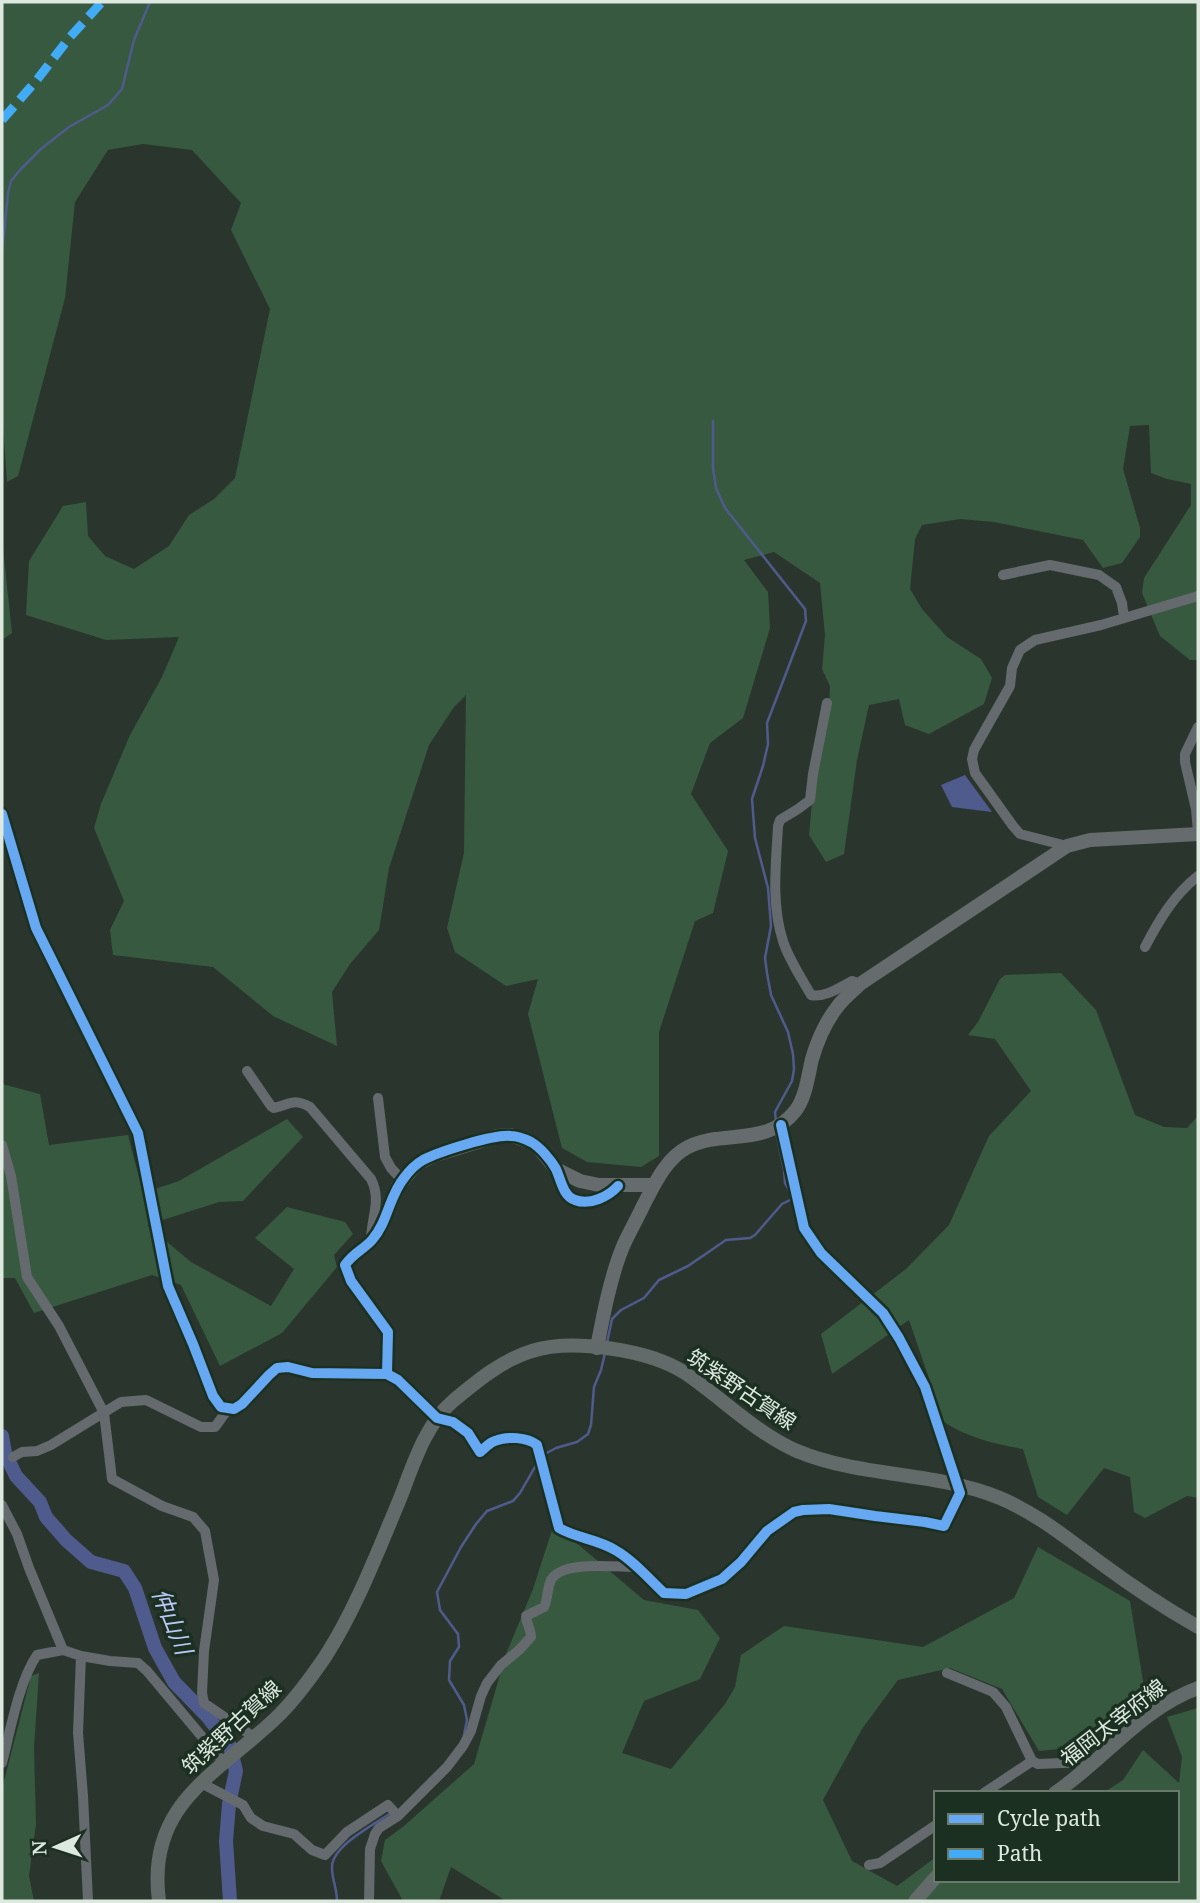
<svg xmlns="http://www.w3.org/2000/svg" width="1200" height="1903" font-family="'Noto Serif','Noto Sans JP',serif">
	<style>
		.green { fill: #37593f }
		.water { fill: #505b8d }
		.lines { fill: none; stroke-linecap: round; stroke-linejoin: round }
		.stream { stroke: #505b8d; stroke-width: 2.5 }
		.river { stroke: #505b8d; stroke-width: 14 }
		.street { stroke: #646a6d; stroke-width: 10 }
		.secondary { stroke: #666c6e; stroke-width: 14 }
		.primary { stroke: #626a6a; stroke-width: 14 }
		.quiet { stroke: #42abf6; stroke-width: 9; stroke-dasharray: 18 9; stroke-linecap: butt }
		.cycleway-casing { stroke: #1c3021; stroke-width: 15 }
		.cycleway { stroke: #66a8f1; stroke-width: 10 }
		.labels { text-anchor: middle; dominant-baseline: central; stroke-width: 7; stroke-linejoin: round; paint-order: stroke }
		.street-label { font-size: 21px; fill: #dde9df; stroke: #1c3021 }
		.water-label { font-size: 23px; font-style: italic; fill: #bbc7f9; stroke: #1c3021 }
	</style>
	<rect width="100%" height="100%" fill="#2a362d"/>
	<!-- green -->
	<path class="green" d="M2,2H1198V660H1190L1160,636L1142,593L1144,578L1191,505V484L1167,479L1151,473L1149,425L1130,426L1123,469L1140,528V537L1122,563L1103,568L1083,540L994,522L960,519L922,525L915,539L910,589L922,609L947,637L981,659L992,678L984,704L929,734L905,725L899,699L869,705L857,760L844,854L826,862L809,835L813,791L829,713L830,686L822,669L825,635L820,583L774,552L744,560L768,592L770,628L743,718L710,743L691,794L728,851L713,913L695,921L659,1032V1156L641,1167L587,1162L562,1148L528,1014L538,979L506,986L455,952L447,928L464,853L466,695L454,707L429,745L389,868L379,930L350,964L332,992L337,1046L273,1016L213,967L113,955L110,930L124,901L94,828L101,804L130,735L162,677L179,637L106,640L26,615L29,561L63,506L86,502L88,536L105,556L134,569L169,546L189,515L214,499L235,478L270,309L231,230L241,203L192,150L143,144L108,150L75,202L65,298L18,476L7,482L2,412Z
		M2,539L12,633L2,640Z
		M1061,973L1096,1010L1135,1115L1164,1127L1187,1128L1198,1116V1498L1187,1496L1145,1518L1134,1512L1130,1477L1104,1468L1067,1515L1038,1497L1023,1449C995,1444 968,1438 944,1422L909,1320L832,1374L821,1334L906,1269L949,1225L989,1136L1031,1091L995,1039L968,1035L978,1022L1000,979L1005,975Z
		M2,1084L40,1094L49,1145L128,1135L143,1193L179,1181L287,1119L303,1137L243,1201L219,1202L147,1225L191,1262L271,1306L294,1269L255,1238L287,1207L345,1222L353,1234L334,1255L337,1267L282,1333L220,1366L181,1285L152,1275L34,1313L15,1278H2Z
		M554,1524L644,1600L698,1610L720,1638L700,1679L644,1701L622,1753L671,1769L725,1704L735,1687L741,1655L784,1626L923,1647L1014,1598L1038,1547L1130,1601L1144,1687L1079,1747L1039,1751L1002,1689L950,1668L898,1680L862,1729L823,1800L852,1861L897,1886L936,1857V1880H1177V1793H1103L1123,1780L1143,1750L1179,1783L1182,1757L1167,1717L1198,1708V1901H506L451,1867L439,1901H403L381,1861L385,1840L404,1826L474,1764L506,1654L533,1589Z
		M39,1673L34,1748L36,1824L29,1876L34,1901H2V1789L31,1676Z"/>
	<!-- water -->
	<path class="water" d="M965,775L992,812L952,807L941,785Z"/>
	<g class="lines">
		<!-- stream -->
		<path class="stream" d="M2,253L8,193L11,181L20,170L42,148L69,127L108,105L122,89L134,40L150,2
			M713,421V468L716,488L725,508L805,609L806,621L767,723L768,744L763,766L752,799L755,838L768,888L771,926L765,958L767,973L771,995L788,1032L793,1054L794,1069L792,1081L775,1112L776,1122
			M607,1343L612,1319L621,1310L644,1298L659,1280L688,1266L726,1240L750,1238L755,1235L782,1204L794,1198L785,1183L784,1170L776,1132
			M543,1455L556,1448L577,1442L588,1434L591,1425L594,1387L601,1370L605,1353
			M464,1735L467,1720L464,1705L449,1680L450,1661L459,1647L458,1634L440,1610L437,1592L461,1547L476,1524L487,1511L513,1501L520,1493L539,1460
			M337,1901C337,1888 332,1880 332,1868C331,1846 375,1824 391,1813"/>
		<!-- river -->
		<path class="river" d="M2,1436L5,1453L16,1476L40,1502L46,1517L66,1540L91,1562L124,1571L135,1588L155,1648L174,1682L207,1716L230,1746L236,1771L229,1804L226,1841L230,1901"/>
		<!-- street -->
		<path class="street" d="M1003,575L1050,565L1099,575L1116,587L1122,603L1124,618
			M827,703L813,774L810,800L798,809L780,820L778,826C776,864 771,904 783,941C788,958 802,979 811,995C825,998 840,987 852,981L860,984
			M1198,727L1185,754V762L1196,809L1198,832
			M1067,846L1020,834L1013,826L975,773L972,759L974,750L980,739L1010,686L1012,668L1020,650L1035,640L1101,625L1198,596
			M1145,947C1159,920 1174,895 1198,876
			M247,1071L271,1106L274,1108C291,1104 293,1098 310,1107L371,1179C382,1201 371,1217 371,1241L351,1256L345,1265L351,1281L388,1332L387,1374
			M378,1098L385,1157L391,1168L402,1180
			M2,1145L11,1176L27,1277L59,1326L104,1413L112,1479L162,1506L193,1517L205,1531L214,1580L204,1651L202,1693L204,1703L255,1738
			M556,1169C562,1188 571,1207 594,1200C605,1196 611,1194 618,1186
			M437,1418C459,1422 469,1434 480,1452C485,1448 490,1442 495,1441C507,1436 527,1437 537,1445L559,1528C576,1538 597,1539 615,1550C633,1560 649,1579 664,1593C693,1595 720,1584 741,1563C746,1558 749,1551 753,1546C764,1533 780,1519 795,1512C817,1503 851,1513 875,1516C898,1519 921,1521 944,1526L960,1493L925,1387L899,1338L883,1313L821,1253L804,1228L781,1125
			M13,1457L22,1452L37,1451L51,1445L121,1402L146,1400L201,1427H215L228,1409
			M2,1505L17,1534L29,1568L63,1650
			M81,1656L78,1733L83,1796L88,1901
			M947,1673L993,1692L1006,1707L1032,1761
			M2,1763C10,1732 19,1681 37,1655L63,1650L81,1656L110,1661L138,1663L147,1671L224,1763
			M201,1783L243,1805L251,1818L263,1826L294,1834L312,1850L325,1855L347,1832L388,1805L398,1816
			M984,1793L1032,1761L1038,1764L1088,1762L1092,1764
			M869,1865L880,1863L936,1825
			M369,1901L370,1849L375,1834L379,1828L398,1816L447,1767L463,1746L471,1731L481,1696L487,1683L501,1665L519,1650L531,1637C531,1629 526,1623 526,1616L544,1607C548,1599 547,1588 551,1580C562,1560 615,1567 636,1567"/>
		<!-- secondary -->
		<path class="secondary" d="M2,814L36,928L138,1133L168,1286L193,1344L213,1396L221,1407L234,1409L242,1404L269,1375L277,1368L288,1367L312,1373L387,1374L398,1380L437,1418
			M371,1241L382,1225L398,1186L417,1164L435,1155L497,1136L510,1135L531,1142L537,1146L556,1169L580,1181L599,1185H654
			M597,1348C603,1316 611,1274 624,1244C630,1231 637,1219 643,1206C654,1185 666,1158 688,1147C724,1129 767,1148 796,1110C806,1096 808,1076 812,1059C817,1042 826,1021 838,1006C844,998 853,991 860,984L1067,846L1090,840L1198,834"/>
		<!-- primary -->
		<path class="primary" d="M1055,1793C1104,1760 1142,1708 1198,1688
			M159,1901C146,1804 216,1775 276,1718C295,1700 310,1679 325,1657C355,1611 378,1551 399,1501C413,1466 424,1426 453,1401C477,1381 502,1360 532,1351C572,1338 650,1350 685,1373C722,1398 756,1433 797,1451C862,1478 935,1471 1000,1498C1038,1514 1069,1540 1102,1564C1133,1587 1165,1608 1198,1627
			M915,1901L936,1877"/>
		<!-- quiet -->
		<path class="quiet" d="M2,120L36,81L70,37L102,2"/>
		<!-- cycleway casing -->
		<g class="cycleway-casing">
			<path id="cycleway" d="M2,814L36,928L138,1133L168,1286L193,1344L213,1396L221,1407L234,1409L242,1404L269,1375L277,1368L288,1367L312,1373L387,1374L398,1380L437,1418L453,1422L468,1433L480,1452C485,1448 490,1442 495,1441C507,1436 527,1437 537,1445L559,1528C576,1538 597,1539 615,1550C633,1560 649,1579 664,1593L686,1594L722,1579L741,1562L767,1531L794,1512L803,1510L829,1509L875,1516L925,1522L944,1526L960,1493L925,1387L899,1338L883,1313L821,1253L804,1228L781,1125
				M387,1374L388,1332L351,1281L345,1265C353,1253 363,1250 372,1240C388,1222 389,1196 404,1178C409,1171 416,1164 423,1160C438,1152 494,1134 511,1136C517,1136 525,1139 531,1142C540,1147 551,1160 556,1169C561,1180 563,1196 575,1200C590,1206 609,1196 618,1186"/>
		</g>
		<!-- cycleway -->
		<use href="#cycleway" class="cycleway"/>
	</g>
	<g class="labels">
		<!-- street labels -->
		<g class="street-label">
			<text transform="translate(742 1389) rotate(34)">筑紫野古賀線</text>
			<text transform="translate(1113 1722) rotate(-38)">福岡太宰府線</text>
			<text transform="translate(231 1727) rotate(-43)">筑紫野古賀線</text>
		</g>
		<!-- water labels -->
		<g class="water-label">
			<text transform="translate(173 1621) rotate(68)">仲山川</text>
		</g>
	</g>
	<!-- border -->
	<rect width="1200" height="1903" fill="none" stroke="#dde9df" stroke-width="7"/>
	<!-- legend -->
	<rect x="934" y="1791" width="245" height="91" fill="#1c3021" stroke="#697a6d" stroke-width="2"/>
	<rect x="948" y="1814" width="35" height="10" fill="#66a8f1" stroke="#697a6d" stroke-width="2"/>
	<text x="997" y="1826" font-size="21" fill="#dde9df">Cycle path</text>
	<rect x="948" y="1849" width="35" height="10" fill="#42abf6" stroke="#697a6d" stroke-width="2"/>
	<text x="997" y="1861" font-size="21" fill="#dde9df">Path</text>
	<!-- north arrow -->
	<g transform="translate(56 1847) rotate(267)" stroke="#1c3021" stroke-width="5" paint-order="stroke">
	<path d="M0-5L12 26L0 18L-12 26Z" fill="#dde9df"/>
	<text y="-10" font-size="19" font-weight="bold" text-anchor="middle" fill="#dde9df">N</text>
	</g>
</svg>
